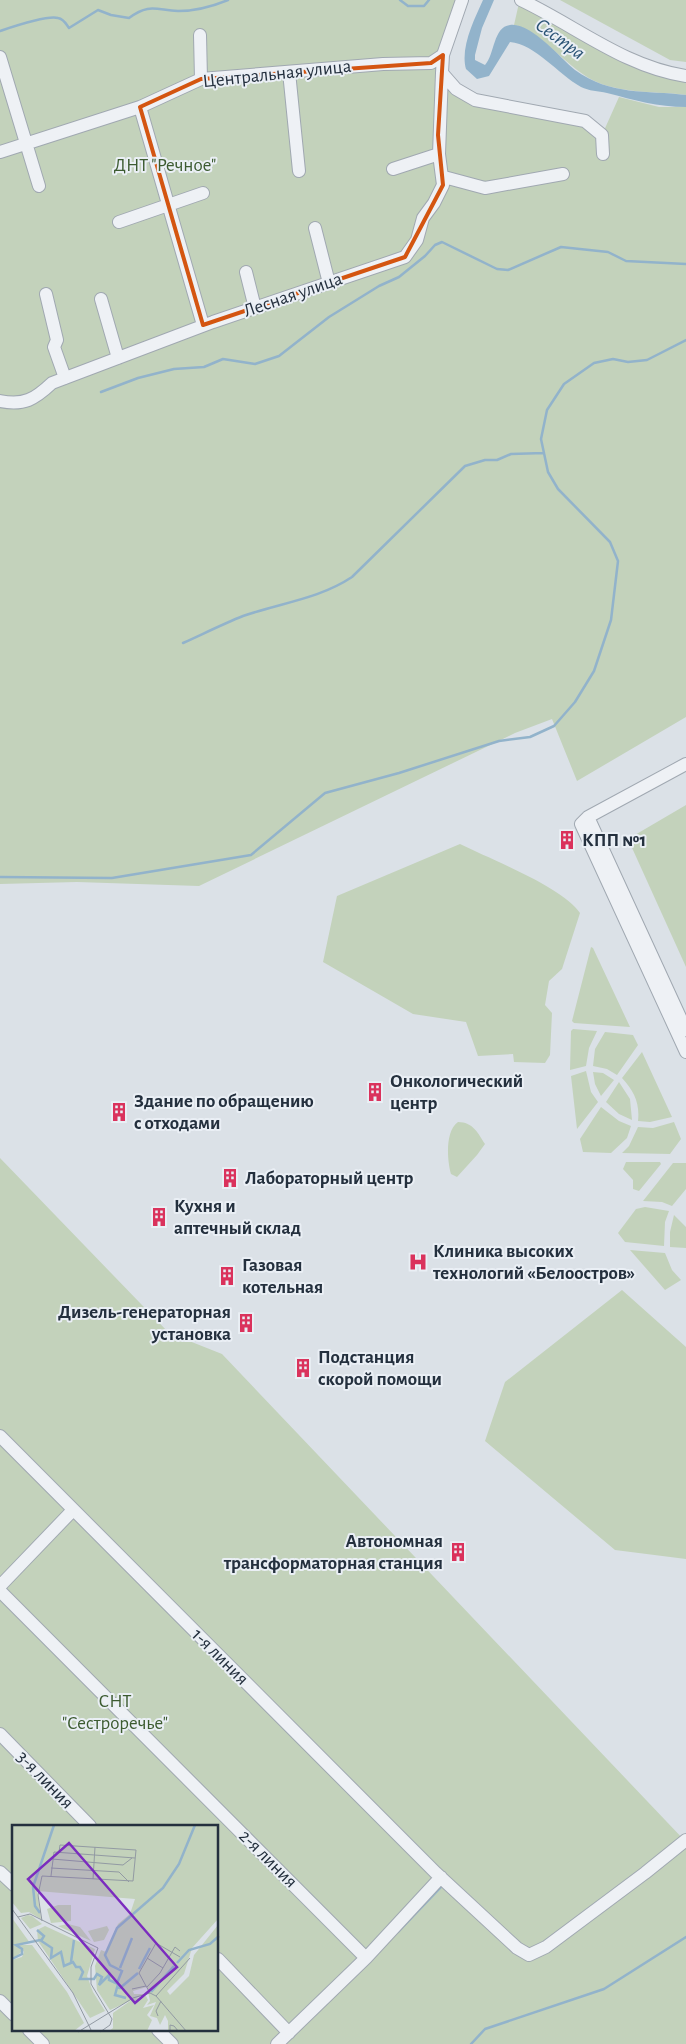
<svg xmlns="http://www.w3.org/2000/svg" width="686" height="2044" font-family="'Alegreya Sans',sans-serif">
	<style>
		.green { fill: #c3d2bb; fill-rule: evenodd }
		.water { fill: #92b3cb }
		.lines { fill: none; stroke-linecap: round; stroke-linejoin: round }
		.stream { stroke: #92b3cb; stroke-width: 2.5 }
		.minor-casing { stroke: #a0a8b1; stroke-width: 14 }
		.minor { stroke: #eef1f5; stroke-width: 12 }
		.marked { fill: none; stroke: #d45511; stroke-width: 4; stroke-linejoin: round }
		.labels { text-anchor: middle; dominant-baseline: central; stroke-width: 4; stroke-linejoin: round; paint-order: stroke }
		.street-label { font-size: 19px; fill: #24303e; stroke: #eaeff5 }
		.park-label { font-size: 19px; fill: #3c5b30; stroke: #eaeff5 }
		.poi-label { font-size: 19px; font-weight: bold; fill: #24303e; stroke: #eaeff5; text-anchor: start }
		.water-label { font-size: 20px; font-style: italic; fill: #2a5375; stroke: #eaeff5 }
		.inset-river { fill: none; stroke: #92b3cb; stroke-width: 2.5 }
		.inset-road { fill: none; stroke: #929aa3; stroke-width: 1 }
		.view { fill: #7b2cbf; fill-opacity: 0.15; stroke: #7b2cbf; stroke-width: 2.5 }
		.inset-edge { fill: none; stroke: #24303e; stroke-width: 2.5 }
	</style>
	<rect width="100%" height="100%" fill="#dbe1e7"/>
	<!-- green -->
	<path class="green" d="M0,0H462L442,70L456,89L562,115L602,135L619,97L659,107H686V717L577,781L552,719L515,733L199,886L77,882L0,884Z
		M560,0H686V62L670,60Z
		M519,3L686,81V95C656,91 628,94 599,83C570,72 538,28 514,25Z
		M686,805V967L628,839Z
		M460,844C490,859 563,887 580,913L562,969L549,981L545,1005L552,1013L550,1055L545,1063L514,1062L513,1054L478,1056L466,1022L413,1014L323,962L337,896Z
		M591,947L593,948L630,1027L574,1023L572,1021Z
		M573,1029L597,1031L589,1048L586,1066L570,1070L571,1031Z
		M605,1032L633,1035L638,1045L617,1075L607,1069L593,1066L595,1049Z
		M642,1052L672,1117L650,1122L638,1121C640,1103 634,1091 622,1078Z
		M586,1071L591,1092L598,1102L577,1129L571,1076Z
		M593,1072L603,1073L614,1080L601,1096L595,1084Z
		M619,1082L630,1099L632,1120L619,1114L606,1102Z
		M601,1107L619,1121L631,1126L627,1138L611,1153L583,1152L580,1139Z
		M458,1122C473,1122 478,1133 485,1144L477,1155L457,1177L451,1174C447,1160 445,1131 458,1122Z
		M674,1122L681,1139L670,1154L622,1153L629,1146L638,1127L653,1128Z
		M0,1158L169,1333L222,1354L686,1842V2044H0ZM14,1826H218V2030H14Z
		M626,1162H660L661,1164L639,1191L633,1189V1180L623,1169Z
		M673,1163H686V1189L672,1206L662,1202L643,1201Z
		M645,1207L669,1211L665,1222L664,1246L625,1242L618,1233L636,1209Z
		M674,1215L686,1227V1248L670,1247V1232Z
		M630,1250L665,1253L672,1270L681,1280L665,1290Z
		M622,1290L686,1347V1559L615,1550L485,1441L505,1382Z"/>
	<!-- water -->
	<path class="water" d="M483,0H494L482,28L475,55V60L485,65C495,54 493,27 510,25C531,22 560,58 575,70C611,96 646,90 686,95V107C658,107 634,100 607,93C598,91 589,91 581,87C558,74 535,44 510,42L489,76L477,79L466,69C460,48 474,20 483,0Z"/>
	<g class="lines">
		<!-- stream -->
		<path class="stream" d="M400,0L408,6H424L429,0
			M0,31C12,27 47,15 58,18C64,19 66,24 69,28L98,10L111,15L129,18C149,3 156,10 178,11C196,11 211,7 228,0
			M101,392L138,378L174,369L204,367L223,359L255,364L279,356L329,317L379,286L399,277L425,256L435,245L442,242L497,269L508,270L561,247L608,252L626,261L686,264
			M183,643C203,634 223,624 243,616C280,603 319,599 352,577L465,466L485,460H497L511,454L544,453
			M0,877L112,878L251,855L325,793L399,773L499,741L530,737L554,726L575,702L594,671L611,620L618,561L610,542L558,489L548,472L541,439L547,410L564,384L594,363L613,359L628,362L647,360L686,340
			M398,1932L442,1886
			M471,2044L485,2029L604,1989L686,1937"/>
		<!-- minor casing -->
		<g class="minor-casing">
			<path id="minor" d="M462,0L443,55L442,73L456,89L475,100L585,121L602,135L603,154
				M521,0C576,26 625,67 686,76
				M200,35L201,79
				M0,57L39,186
				M289,72L299,171
				M140,107L203,325
				M0,152L140,107L201,79L383,64L431,63L443,55
				M393,169L439,154
				M444,177L485,188L563,174
				M119,222L203,193
				M315,228L329,283
				M246,272L255,308
				M46,294L57,340L54,347L65,378
				M101,299L118,358
				M0,401C24,406 35,399 52,383L213,322L405,257L417,240L423,218L434,203L443,185L439,154L442,73
				M686,764L588,817L581,824L686,1052
				M588,817L686,1030
				M0,1436L436,1873L517,1948L529,1955L546,1947L645,1873L686,1840
				M0,1586L73,1510
				M0,1591L366,1958
				M0,1734L90,1826
				M0,1872L14,1885
				M218,1959L289,2033
				M0,2001L14,2015
				M29,2030L43,2044
				M158,2030L172,2044
				M277,2044L366,1958L441,1877"/>
		</g>
		<!-- minor -->
		<use href="#minor" class="minor"/>
	</g>
	<!-- marked area -->
	<path class="marked" d="M443,55L438,135L443,185L405,257L203,325L140,107L201,79L431,63Z"/>
	<!-- icons -->
	<defs>
		<g id="building-bare" transform="scale(1.5)"><path d="M-4-6H4V6H1V3H-1V6H-4ZM-2.5-4.3h1.7v1.8h-1.7ZM.8-4.3h1.7v1.8H.8ZM-2.5-1h1.7V.8h-1.7ZM.8-1h1.7V.8H.8Z" fill="#da325c" stroke="#eaeff5" stroke-width="2.5" paint-order="stroke"/></g>
		<g id="hospital-bare" transform="scale(1.5)"><path d="M-5-5h3v3.5h4V-5h3V5h-3V1.5h-4V5h-3Z" fill="#da325c" stroke="#eaeff5" stroke-width="2.5" paint-order="stroke"/></g>
	</defs>
	<g fill-rule="evenodd">
		<use href="#building-bare" x="567" y="840"/>
		<use href="#building-bare" x="375" y="1092"/>
		<use href="#building-bare" x="119" y="1112"/>
		<use href="#building-bare" x="230" y="1178"/>
		<use href="#building-bare" x="159" y="1217"/>
		<use href="#hospital-bare" x="418" y="1262"/>
		<use href="#building-bare" x="227" y="1276"/>
		<use href="#building-bare" x="246" y="1323"/>
		<use href="#building-bare" x="303" y="1368"/>
		<use href="#building-bare" x="458" y="1552"/>
	</g>
	<g class="labels">
		<!-- street labels -->
		<g class="street-label">
			<text transform="translate(277 74) rotate(-6)">Центральная улица</text>
			<text transform="translate(293 295) rotate(-19)">Лесная улица</text>
			<text transform="translate(220 1657) rotate(45)">1-я линия</text>
			<text transform="translate(45 1780) rotate(46)">3-я линия</text>
			<text transform="translate(268 1859) rotate(45)">2-я линия</text>
		</g>
		<!-- park labels -->
		<g class="park-label">
			<text x="165" y="165">ДНТ "Речное"</text>
			<text x="115" y="1701">СНТ<tspan x="115" dy="22">"Сестроречье"</tspan></text>
		</g>
		<!-- poi labels -->
		<g class="poi-label">
			<text x="582" y="840">КПП №1</text>
			<text x="390" y="1081">Онкологический<tspan x="390" dy="22">центр</tspan></text>
			<text x="134" y="1101">Здание по обращению<tspan x="134" dy="22">с отходами</tspan></text>
			<text x="245" y="1178">Лабораторный центр</text>
			<text x="174" y="1206">Кухня и<tspan x="174" dy="22">аптечный склад</tspan></text>
			<text x="433" y="1251">Клиника высоких<tspan x="433" dy="22">технологий «Белоостров»</tspan></text>
			<text x="242" y="1265">Газовая<tspan x="242" dy="22">котельная</tspan></text>
			<text x="231" y="1312" text-anchor="end">Дизель-генераторная<tspan x="231" dy="22">установка</tspan></text>
			<text x="318" y="1357">Подстанция<tspan x="318" dy="22">скорой помощи</tspan></text>
			<text x="443" y="1541" text-anchor="end">Автономная<tspan x="443" dy="22">трансформаторная станция</tspan></text>
		</g>
		<!-- water labels -->
		<g class="water-label">
			<text transform="translate(560 39) rotate(36)">Сестра</text>
		</g>
	</g>
	<!-- overview -->
	<g transform="translate(12 1825)">
		<rect width="206" height="206" fill="#dbe1e7"/>
		<path d="M0,0H206V94L180,123L172,149L155,166L158,170L177,151L182,130L206,100V206H156V196L153,190L148,200L145,193L138,191L144,177L135,180L138,176L135,162L121,166L122,169H133L98,185L85,165L83,141L89,125L94,127L106,99L118,89L123,74L25,66L29,94L17,87L9,88L0,77ZM46,80H59V96L39,98L35,84ZM16,90L20,91L30,99L18,104L9,93ZM0,93L18,118L4,119L10,126L3,133H0ZM56,99L68,102L79,116L46,101ZM33,101L83,124L75,151L81,167L93,186L78,193L26,116L25,105ZM95,101L97,105L92,115L82,117L76,106ZM6,120H20L55,167L72,198L62,206H0V135L10,132L12,127ZM134,171L136,175L131,183L142,180L135,190L140,195L135,206L96,207L101,203V188L121,174Z" fill="#c3d2bb"/>
		<path class="inset-river" d="M28,88L23,81L21,62L42,0M25,105L32,111L29,116M0,134L10,129V124L4,120L28,115L40,123L39,133L49,127L52,141L61,137L64,142H68L71,147L68,154H82L85,149L90,152L87,160L97,150V155L106,159L103,170L114,173M59,137L62,115M165,138L177,125L198,119L207,111M108,143L120,113M127,144L138,123M105,158L110,146L98,140L93,130L105,103L151,63L167,39L183,0M105,162L108,163L126,148M139,167L162,141"/>
		<path class="inset-road" d="M40,34L111,40L120,33M39,43L107,47L117,57M39,51L42,27L123,33M81,54L83,22M0,84L61,168L80,207M6,92L18,89L86,123M30,96L26,70L30,51L121,56L124,25L48,20L47,27M86,123L79,142V159L100,194L98,200L88,207M135,133L151,143M134,161L127,148L144,118L168,132M135,162L148,148L163,122L168,126M120,164L134,161L138,168M144,171L178,133M144,171L175,207M146,191L144,186L149,176M158,205V200L162,201L167,207M66,207L121,173L138,168L144,171"/>
		<path class="view" d="M57,18L165,142L123,178L16,54Z"/>
		<rect width="206" height="206" class="inset-edge"/>
	</g>
</svg>
